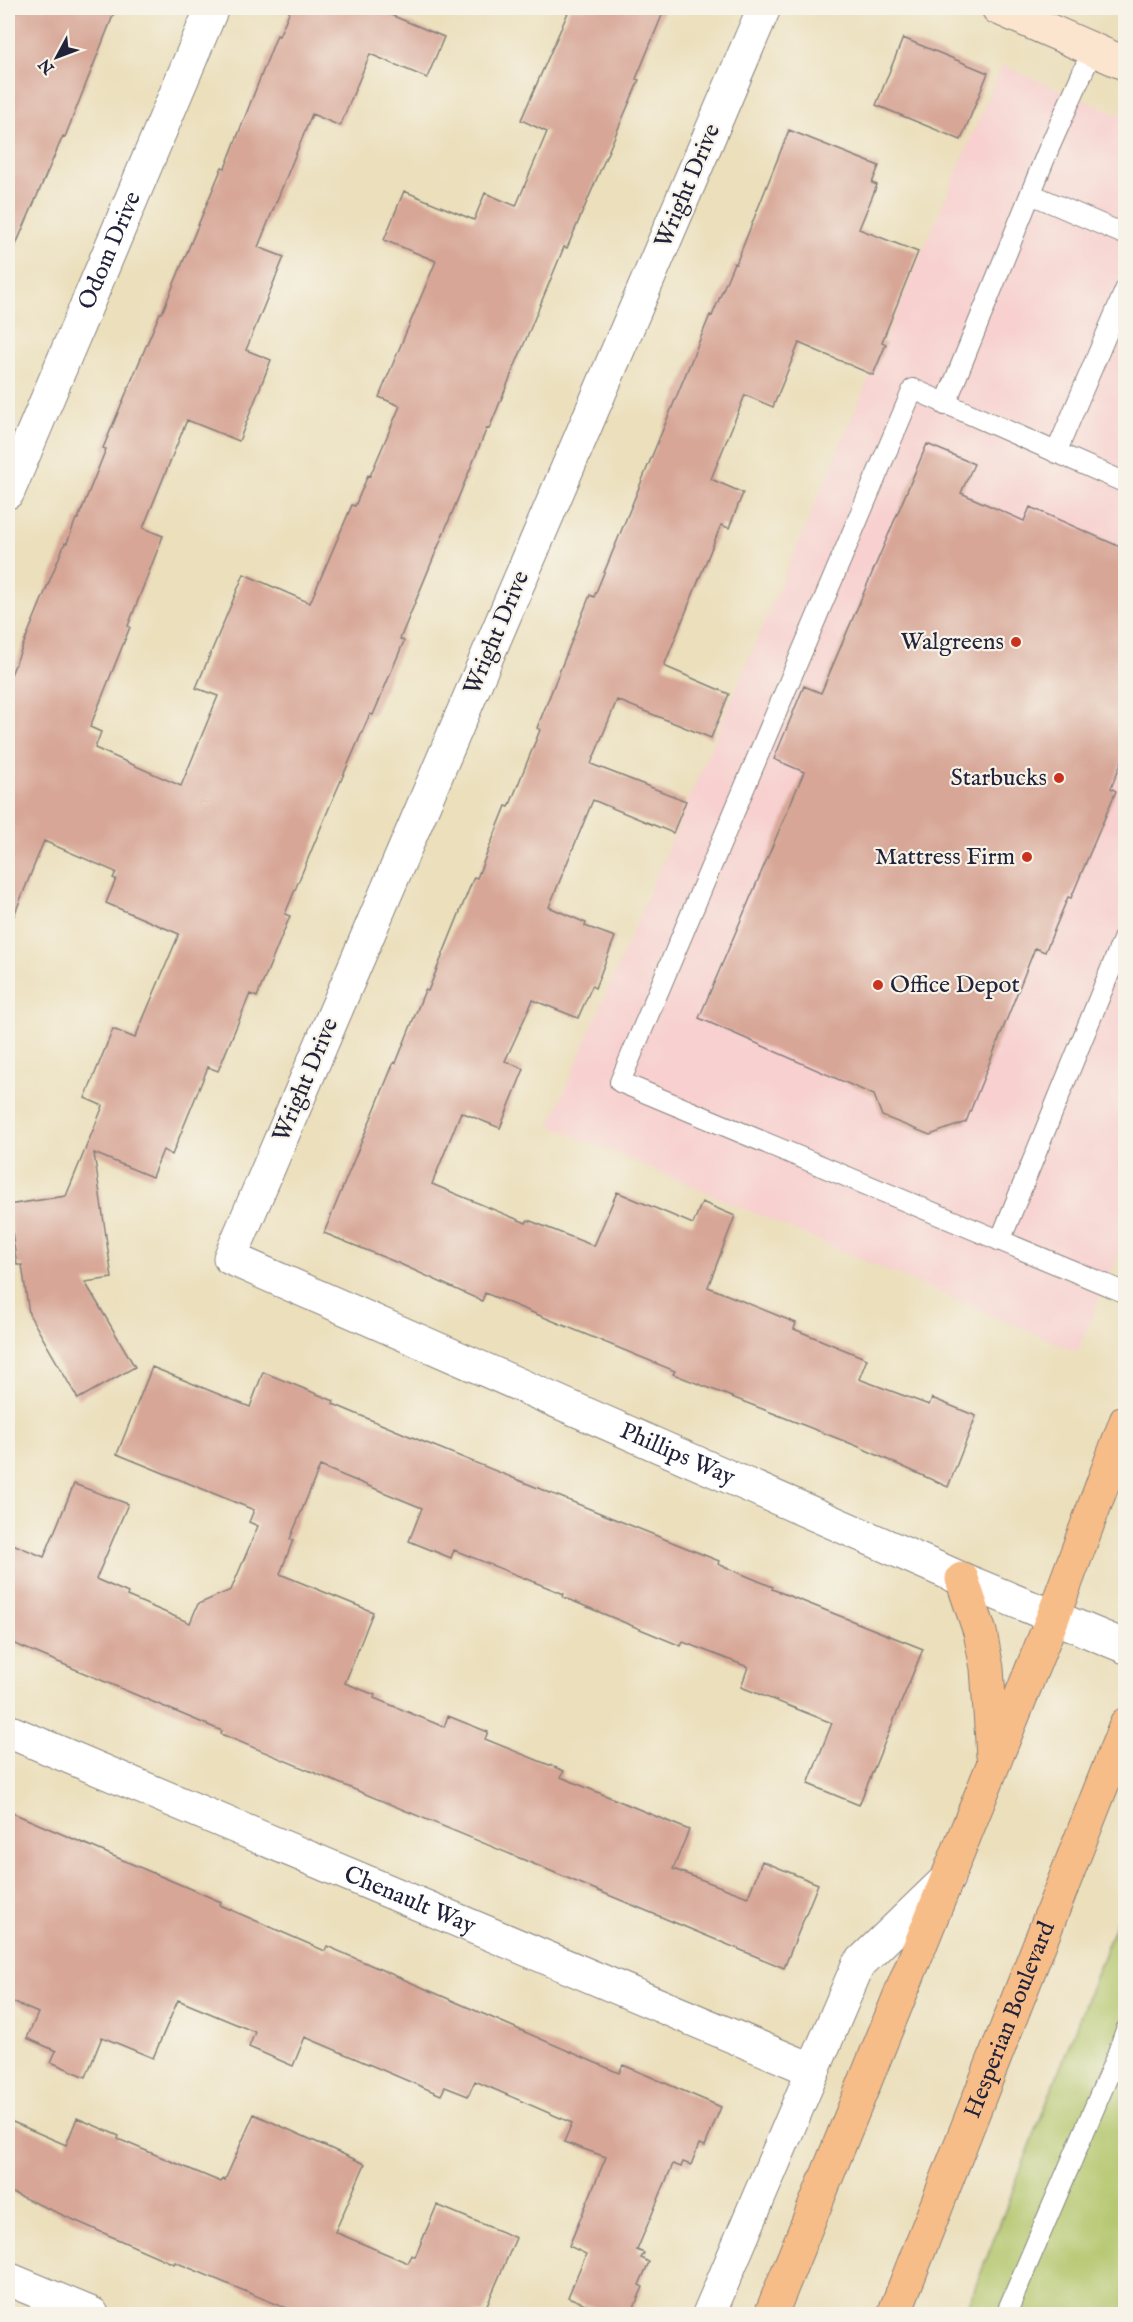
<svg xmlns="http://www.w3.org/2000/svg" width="1133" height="2322" font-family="'IM FELL English',serif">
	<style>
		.built { fill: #f7d0cf }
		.green { fill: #b0c468; stroke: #697352; stroke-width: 1.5 }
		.building { fill: #d7a696 }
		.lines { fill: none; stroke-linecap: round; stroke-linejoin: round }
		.service-casing { stroke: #86807c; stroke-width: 22 }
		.minor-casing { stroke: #86807c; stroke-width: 35 }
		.secondary-casing { stroke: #86807c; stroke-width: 35 }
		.primary-casing { stroke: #86807c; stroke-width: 35 }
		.service { stroke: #fff; stroke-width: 20 }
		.minor { stroke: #fff; stroke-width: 33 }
		.secondary { stroke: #fce5cf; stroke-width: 33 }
		.primary { stroke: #f7bd88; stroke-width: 33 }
		.poi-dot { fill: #c8321e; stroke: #f7f3e8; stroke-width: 2 }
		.labels { text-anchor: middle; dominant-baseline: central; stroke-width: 4.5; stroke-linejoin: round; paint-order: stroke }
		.street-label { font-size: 24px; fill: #22223b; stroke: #f7f3e8 }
		.poi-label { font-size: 24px; fill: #22223b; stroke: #f7f3e8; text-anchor: end }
	</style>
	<rect width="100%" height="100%" fill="#f7f3e8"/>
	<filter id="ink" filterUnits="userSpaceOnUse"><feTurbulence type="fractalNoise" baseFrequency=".0167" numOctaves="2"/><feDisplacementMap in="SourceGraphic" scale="12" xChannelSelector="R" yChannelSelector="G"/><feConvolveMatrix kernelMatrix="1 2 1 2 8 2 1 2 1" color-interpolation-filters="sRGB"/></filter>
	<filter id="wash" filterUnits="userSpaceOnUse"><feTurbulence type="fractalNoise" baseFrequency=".008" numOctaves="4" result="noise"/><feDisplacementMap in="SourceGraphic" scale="24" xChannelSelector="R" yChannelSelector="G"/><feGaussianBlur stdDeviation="1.35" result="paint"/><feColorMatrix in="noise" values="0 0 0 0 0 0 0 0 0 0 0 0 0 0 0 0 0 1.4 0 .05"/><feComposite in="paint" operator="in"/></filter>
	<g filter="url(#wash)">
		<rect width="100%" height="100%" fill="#ebdfbc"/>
		<!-- built -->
		<path class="built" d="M1002,65L1125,118L1126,1237L1077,1352L550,1125Z"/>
		<!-- green -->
		<path class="green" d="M1125,1900V2314H965Z"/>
		<g id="blocks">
			<!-- building -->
			<path class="building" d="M8,8H116L65,137L63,136L8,263Z
				M291,8H374L444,37L427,78L370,54L340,126L312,114L258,247L284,257L246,350L271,360L239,441L187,420L143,528L163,536L128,626L130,627L90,727L101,732L95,748L181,786L218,696L196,688L244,574L310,603L352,505L355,506L368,475L370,476L400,406L379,397L436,261L384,240L404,191L474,220L485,193L516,206L547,132L521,120L570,8H665L636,79L639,80L567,248L564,247L489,429L487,428L400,639L404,641L373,715L370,714L329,808L285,914L290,916L257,997L250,994L218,1071L208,1067L172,1155L163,1150L152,1177L94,1153L112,1278L85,1282L135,1367L78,1399L29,1314L22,1265H17L8,1205L66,1196L103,1106L85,1098L113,1029L135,1038L179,934L106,903L116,879L113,878L116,872L44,841L9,928L8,927V682L65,543H67L76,519H78L106,449L103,448L160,313H162L222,167L225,168L277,35L279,36Z
				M903,38L988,73L961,140L876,105Z
				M789,130L879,166L872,183L877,185L859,229L918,252L882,342L886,344L873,375L799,343L773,407L745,395L711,479L743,493L729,528L721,525L664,666L729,694L711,738L617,700L591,764L686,801L673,833L593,800L549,907L586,923L585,926L615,937L595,988L592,986L578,1018L533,1000L505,1061L524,1069L500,1128L461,1112L432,1184L526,1223L528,1220L594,1246L617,1192L693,1224L702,1202L735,1216L708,1287L796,1323L794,1329L867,1359L859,1379L929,1405L932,1398L976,1416L948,1487L857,1446L673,1374L675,1371L485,1293L482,1301L398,1263L324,1233L394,1062L396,1063L425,990L428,991L474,877L477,878L506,806L509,807L540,730L537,728L590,595L594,597L710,315L712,316L734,263L736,264Z
				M927,444L974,464L961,493L1024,521L1030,507L1125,549V753L1111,788L1116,791L1071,898L1068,897L1045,952L1035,948L966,1122L930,1135L882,1116L874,1095L699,1018L804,772L774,759L804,686L821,693Z
				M152,1367L250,1407L263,1372L334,1401L333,1404L419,1440L719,1561L718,1564L773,1587L772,1589L923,1649L859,1805L808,1784L832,1723L741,1687L748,1667L683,1642L681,1646L563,1597L564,1594L454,1550L451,1558L409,1541L422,1508L320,1466L290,1539L293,1540L280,1574L373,1612L345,1683L375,1695L374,1698L444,1727L448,1716L488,1732L485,1739L564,1771L561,1777L689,1830L673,1869L748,1897L762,1861L818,1884L784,1968L221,1734L222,1731L8,1641V1542L44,1557L74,1484L128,1504L96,1579L128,1593L127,1596L190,1623L198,1604L231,1590L258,1526L249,1522L254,1510L117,1454Z
				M8,1811L221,1902L220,1905L325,1951L327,1946L619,2073L623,2065L721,2107L705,2146L699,2144L691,2165L683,2162L681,2167L673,2164L637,2250L644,2253L641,2258L649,2262L639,2285L643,2287L631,2314H610L568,2297L586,2254L569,2246L606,2157L564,2142L572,2123L475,2081L468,2096L445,2087L441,2095L305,2037L293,2066L249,2047L255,2032L178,2000L153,2058L102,2037L86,2077L51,2062L56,2051L27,2038L38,2013L8,2000Z
				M254,2114L365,2164L335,2232L408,2263L412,2255L415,2257L437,2205L516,2238L483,2314H300L175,2262L174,2264L8,2191V2120L66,2145L77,2118L119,2136L118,2139L221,2182L223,2179L225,2180Z"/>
		</g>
	</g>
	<g filter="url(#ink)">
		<use href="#blocks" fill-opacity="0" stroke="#86807c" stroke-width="1.5"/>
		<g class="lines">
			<!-- service casing -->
			<g class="service-casing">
				<path id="service" d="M1031,194L1126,235
					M945,405L1049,148L1093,49
					M1056,453L1126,288
					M1126,483L913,389L620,1082L1126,1293
					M1000,1241L1126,932
					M1006,2314L1117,2055L1126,2030"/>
			</g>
			<!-- minor casing -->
			<g class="minor-casing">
				<g id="minor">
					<path id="s1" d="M764,8L230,1258L962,1579L1126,1647"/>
					<path id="s2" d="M8,492L212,8"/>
					<path id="s3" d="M8,1731L813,2070"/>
					<path d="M8,2279L92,2314"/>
					<path d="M709,2314L858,1965L948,1878"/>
				</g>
			</g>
			<!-- secondary casing -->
			<g class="secondary-casing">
				<path id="secondary" d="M998,8L1126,64"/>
			</g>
			<!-- primary casing -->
			<g class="primary-casing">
				<g id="primary">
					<path d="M962,1579L980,1632L987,1668L993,1756"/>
					<path d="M771,2314L1053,1617L1126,1421"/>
					<path id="s4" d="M894,2314L1126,1724"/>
				</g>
			</g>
			<!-- service -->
			<use href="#service" class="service"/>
			<!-- minor -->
			<use href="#minor" class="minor"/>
			<!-- secondary -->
			<use href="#secondary" class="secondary"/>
			<!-- primary -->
			<use href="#primary" class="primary"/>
		</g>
	</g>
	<!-- markers -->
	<g class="poi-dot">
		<circle cx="1016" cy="642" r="6"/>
		<circle cx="1059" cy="778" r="6"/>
		<circle cx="1027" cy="857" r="6"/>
		<circle cx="878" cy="985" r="6"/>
	</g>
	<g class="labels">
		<!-- street labels -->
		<g class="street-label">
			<text transform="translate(688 186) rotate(-67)">Wright Drive</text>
			<text stroke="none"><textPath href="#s2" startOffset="262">Odom Drive</textPath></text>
			<text transform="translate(497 633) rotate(-67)">Wright Drive</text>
			<text transform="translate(306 1080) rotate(-67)">Wright Drive</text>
			<text stroke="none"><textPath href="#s1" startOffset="1848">Phillips Way</textPath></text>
			<text stroke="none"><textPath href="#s3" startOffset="436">Chenault Way</textPath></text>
			<text stroke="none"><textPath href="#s4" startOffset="316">Hesperian Boulevard</textPath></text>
		</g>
		<!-- poi labels -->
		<g class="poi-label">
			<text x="1004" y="642">Walgreens</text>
			<text x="1047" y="778">Starbucks</text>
			<text x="1015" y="857">Mattress Firm</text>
			<text x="890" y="985" text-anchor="start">Office Depot</text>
		</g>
	</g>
	<!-- margin -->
	<rect width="1133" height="2322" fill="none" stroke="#f7f3e8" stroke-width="30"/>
	<!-- north arrow -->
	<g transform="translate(57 57) rotate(229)" stroke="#f7f3e8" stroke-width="4.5" paint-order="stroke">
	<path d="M0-4.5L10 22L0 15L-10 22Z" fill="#22223b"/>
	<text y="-9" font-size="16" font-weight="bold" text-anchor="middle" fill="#22223b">N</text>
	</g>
</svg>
